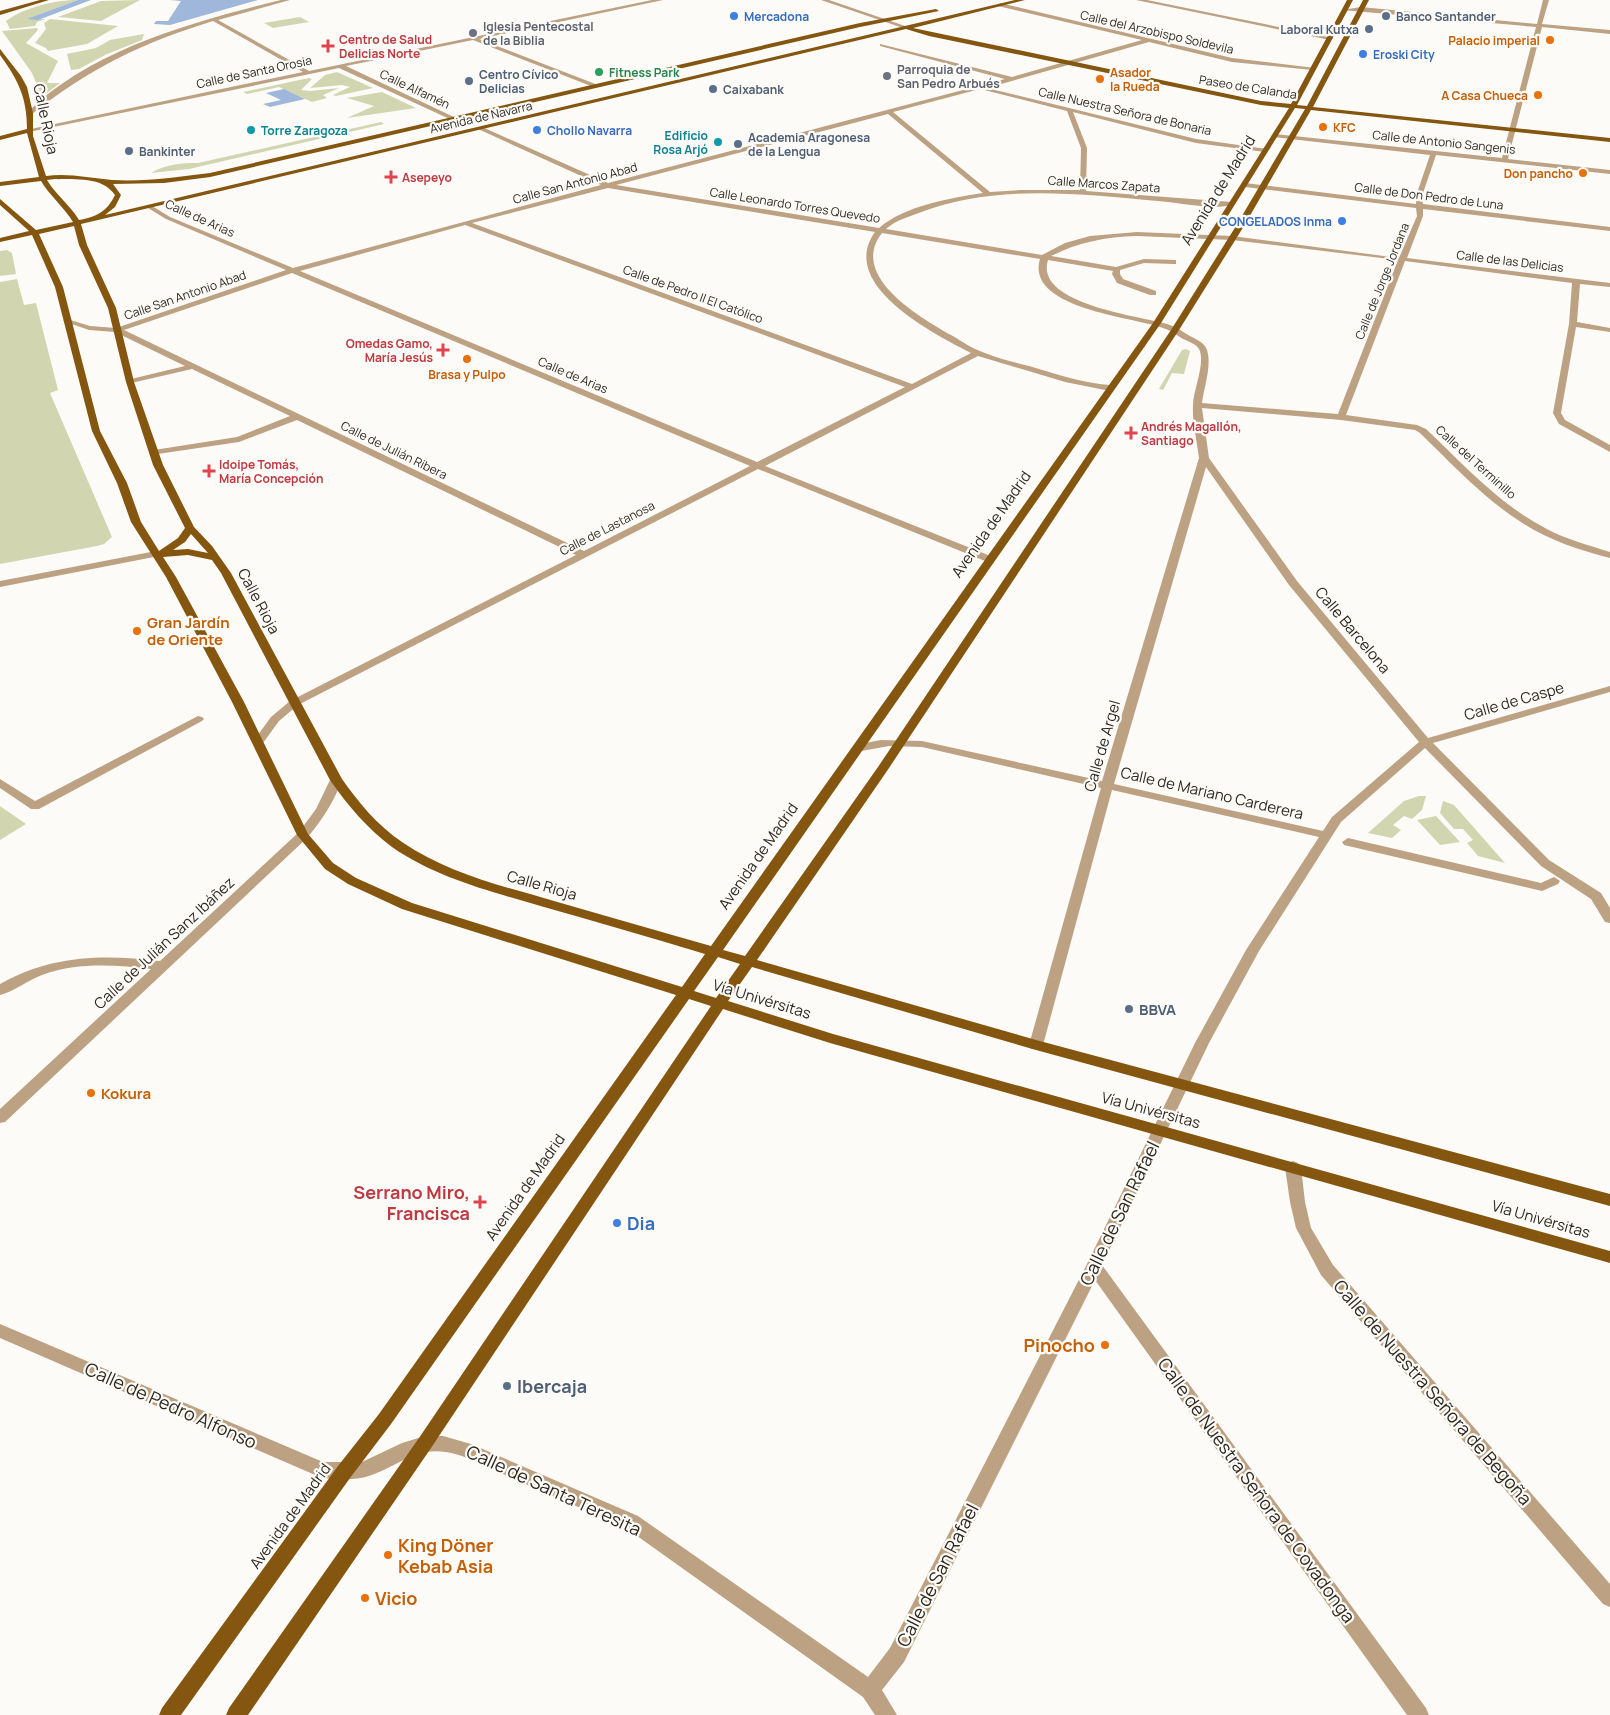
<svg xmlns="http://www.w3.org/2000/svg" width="1610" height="1715" font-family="Manrope,sans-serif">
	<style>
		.green { fill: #d1d6b1 }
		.water { fill: #9eb7da }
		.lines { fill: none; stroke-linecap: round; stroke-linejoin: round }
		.minor { fill: #bca283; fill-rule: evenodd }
		.major { fill: #84560f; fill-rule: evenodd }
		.shop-dot { fill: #3f7fe0; stroke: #fdfbf7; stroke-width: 2 }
		.service-dot { fill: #5c6f8a; stroke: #fdfbf7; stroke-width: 2 }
		.worship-dot { fill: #6b7280; stroke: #fdfbf7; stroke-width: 2 }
		.food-dot { fill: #e8710a; stroke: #fdfbf7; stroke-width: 2 }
		.health-dot { fill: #e0444e; stroke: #fdfbf7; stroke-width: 2 }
		.leisure-dot { fill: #2e9e5b; stroke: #fdfbf7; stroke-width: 2 }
		.culture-dot { fill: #0f9aa8; stroke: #fdfbf7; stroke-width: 2 }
		.labels { text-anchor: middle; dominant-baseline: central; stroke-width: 4.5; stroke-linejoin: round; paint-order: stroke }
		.far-shop-label { font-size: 12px; font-weight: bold; fill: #366cbe; stroke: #fdfbf7; text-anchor: start }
		.far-service-label { font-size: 12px; font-weight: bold; fill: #4e5e75; stroke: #fdfbf7; text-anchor: start }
		.far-worship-label { font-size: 12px; font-weight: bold; fill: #5b616d; stroke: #fdfbf7; text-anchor: start }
		.far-street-label { font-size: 12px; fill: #2d2920; stroke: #fdfbf7 }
		.far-health-label { font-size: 12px; font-weight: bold; fill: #be3a42; stroke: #fdfbf7; text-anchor: start }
		.far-food-label { font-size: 12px; font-weight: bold; fill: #c56008; stroke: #fdfbf7; text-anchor: end }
		.far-leisure-label { font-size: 12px; font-weight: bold; fill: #27864d; stroke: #fdfbf7; text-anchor: start }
		.far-culture-label { font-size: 12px; font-weight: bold; fill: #0d838f; stroke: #fdfbf7; text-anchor: start }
		.street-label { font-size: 15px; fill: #2d2920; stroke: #fdfbf7 }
		.food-label { font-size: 15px; font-weight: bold; fill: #c56008; stroke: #fdfbf7; text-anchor: start }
		.service-label { font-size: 15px; font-weight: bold; fill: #4e5e75; stroke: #fdfbf7; text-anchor: start }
		.near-health-label { font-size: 18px; font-weight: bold; fill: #be3a42; stroke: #fdfbf7; text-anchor: end }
		.near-street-label { font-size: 18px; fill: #2d2920; stroke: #fdfbf7 }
		.near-shop-label { font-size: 18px; font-weight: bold; fill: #366cbe; stroke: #fdfbf7; text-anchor: start }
		.near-food-label { font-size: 18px; font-weight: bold; fill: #c56008; stroke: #fdfbf7; text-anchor: start }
		.near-service-label { font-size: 18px; font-weight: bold; fill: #4e5e75; stroke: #fdfbf7; text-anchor: start }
	</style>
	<rect width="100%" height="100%" fill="#fdfbf7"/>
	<!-- green -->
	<path class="green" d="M78,0L28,19H45L37,22L35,26L10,29L6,21C25,7 55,0 78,0Z
		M140,0L101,21L58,17L101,1Z
		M300,17L309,22L273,28L264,23Z
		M50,19L118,26L87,44L48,51L46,48L35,43L46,29L44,23Z
		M37,28L38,30L26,43L58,61L47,83H60L42,97L32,73L2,31Z
		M144,34L142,40L105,55L79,69L71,70L67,54L96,48L110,40Z
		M337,72L373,88L336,96L333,95L350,87L342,85L310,88L325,75Z
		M309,78L312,79L301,90L310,91L339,88L323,95L327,98L312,102L279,87L247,94L243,92Z
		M382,92L416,108L347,118L374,106L347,98Z
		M381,122L384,124L189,169L151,173C165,164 182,163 198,163Z
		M7,250L12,253L16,274L0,276V251Z
		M17,279L24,305L36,303L58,390L50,393L112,537L104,544L97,546L0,564V282Z
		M1186,349L1190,351L1184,374L1172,373L1163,390L1159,389L1182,350Z
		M1419,796H1426L1422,810L1412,819L1404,816L1393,825L1401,830L1392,838L1368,833L1404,801Z
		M1443,801L1454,805L1505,863L1478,856L1467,843L1473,840L1463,829H1454L1440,813Z
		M0,806L26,824L0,840Z
		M1436,816L1460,842L1440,845L1417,820Z"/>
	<!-- water -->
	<path class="water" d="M78,0H91L38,20L27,19Z
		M170,0H258L170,25L154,24L156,21H168L181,1Z
		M284,89L305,99L270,107L263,104L281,100L266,93Z"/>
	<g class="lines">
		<!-- minor -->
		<path class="minor" d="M281,0H290L218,20L309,71L652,0H663L479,39L598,85L596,88L473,40L346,66L456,118L454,121L339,68L29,132L26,130L303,72L213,21C142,43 90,68 32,114L27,113C90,49 196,21 281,0Z
			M821,0H829L911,28L906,29Z
			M1136,0H1147L1333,38L1330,40Z
			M1543,0H1549L1542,24L1610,30V34L1542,27L1508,159L1610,170V174L1436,155L1422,196L1423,204L1610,227V231L1423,209V216L1407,258L1610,283V287L1580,284L1577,322L1610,328V332L1576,327L1561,413L1565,420L1610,445V452L1559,424L1553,413L1569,324L1572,283L1405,261L1346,415L1417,425L1426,429C1463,464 1499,504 1545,528C1565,539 1588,545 1610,552V558C1579,550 1548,540 1521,522C1483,498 1452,464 1420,433L1415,430L1341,420L1202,408L1209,458L1297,581L1428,738L1610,686V692L1433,743L1549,860L1601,893L1610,908V923L1605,922L1591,899L1541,866L1425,748L1341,822L1259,951L1209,1043L1102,1265L1426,1708L1429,1715H1407L1095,1280L904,1662L882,1690L897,1715H875L863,1697L626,1528L462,1456C417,1442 407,1463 369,1476C354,1481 338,1479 322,1478L0,1338V1324L323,1462H362L402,1443L425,1436H443L471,1444L638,1516L868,1677L890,1648L1086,1266L1195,1043L1246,950L1319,837L1112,790L1043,1045L1041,1049H1031L1029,1045L1101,788L922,747L889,746L856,752L850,749L860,744L881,740L922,741L1102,781L1199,458C1197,441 1192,422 1193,405C1193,390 1206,363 1199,349C1196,344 1188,341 1183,339C1177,335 1170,330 1163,328C1134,317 1025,309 1040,259L882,233C848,276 921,318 951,335C963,342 973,349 985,353C999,359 1014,362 1029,366C1056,374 1082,383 1110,385L1114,388L1110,391L1065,382L978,356L765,466L993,557V561H985L758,469L298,705L279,721L263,743L259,744L253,741L255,739L271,717L290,701L576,555L297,420L239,442L151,455L149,453L154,450L237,437L290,416L192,369L127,384V380L185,366L115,332L89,330L63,321L67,319L90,326L116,328L286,270L166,219L148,208V206H152L170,217L293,268L601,185L478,129V127H482L608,183L1005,79L880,46V44L1012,77L1142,40L998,6L1000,3L1232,58L1315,68L1312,70L1232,62L1149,42L987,88L1196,139L1267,149V151L1265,152L1196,143L1073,112L1087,148L1086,191L1232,202L1235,204L1234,205C1210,210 1183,203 1158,201C1078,194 993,183 916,214C905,218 895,221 886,229L1042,255L1065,243L1090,236L1137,232L1232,236L1399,258L1417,216L1416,208L1245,187L1242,185L1245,183L1416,204V196L1430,155L1273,137L1272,136L1275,134L1502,158L1536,27L1342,10L1361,7L1537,24ZM980,89L1067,111L1081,148L1080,190H1021L990,192L893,112ZM888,114L983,193C950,198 904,206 879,228L616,185ZM608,188L875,232C837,285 934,334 971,353L912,384L472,223ZM465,225L905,387L757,462L300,271ZM1137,236L1232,240L1398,260L1338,414L1202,403C1204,387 1212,366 1207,350C1205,343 1196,339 1190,336C1183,332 1175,326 1167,324C1139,316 1034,304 1048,260L1113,271L1112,274L1117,283L1150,295H1156V291L1123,279L1120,274V270L1144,263L1173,264H1176V260L1144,259L1116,267L1051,256C1079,242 1105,237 1137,236ZM292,273L750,466L584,551L124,330ZM1206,467L1289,585L1419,742L1332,817L1323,831L1114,784Z
			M156,551L159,552V556L0,587V581Z
			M198,716L202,717L204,719L202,721L39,809H31L0,788V779L35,801Z
			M336,776L342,780C334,802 322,820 307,838L5,1122L0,1123V1109L151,969C116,965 77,962 42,975C28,980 15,991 0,995V984C51,955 103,954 160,961L299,832L316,809L330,780Z
			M1348,838L1541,883L1554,877L1560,881L1558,884L1542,891L1344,845L1342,842Z
			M1293,1161L1298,1163L1301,1167L1305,1202L1311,1228L1333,1265L1610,1584V1607L1603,1604L1321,1275L1296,1228L1290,1202L1285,1167L1288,1163Z"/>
		<!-- major -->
		<path class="major" d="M40,0H49L0,15V11Z
			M1015,0H1025L913,28L1261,101L1291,104L1347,0H1353L1297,105L1307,106L1363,0H1369L1313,107L1610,138V142L1311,110L1244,226L1179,330L889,768L757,960L1036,1040L1610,1194V1206L1036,1050L752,967L728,1001L833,1034L1610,1251V1263L830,1043L723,1009L431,1448L248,1715H226L229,1708L419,1438L711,1006L689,999L391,1424L350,1478L181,1715H159L162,1708L338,1466L379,1414L676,995L402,909L348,884L325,869L297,835L232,702L166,577L131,522L117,483L92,431L55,287L32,235L0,242V238L29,231L0,205V199L36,230L73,222C64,207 50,196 41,181L0,186V182L39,177L27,133L0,140V136L27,129C27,97 18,80 0,55V49L21,76L27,87L33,113V136L46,176C68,173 90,178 112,180C145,182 178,177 210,173L860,23L936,9L939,11L860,27L210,177L164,183L113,184L121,195L115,207L105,215ZM906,29L929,36L1261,105L1289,108L1153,323L711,946C658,931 606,916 554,901C502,886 447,873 402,842C377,825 359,803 342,779L231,573L212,546L194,527L163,465L134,382L116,308L87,245L81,224ZM1295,108L1305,109L1236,226L1171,330L878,767L745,956L723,950L1161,323ZM55,179C76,180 102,176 115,195C107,212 96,217 79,220C70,205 56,195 47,180ZM74,226L79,245L108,308L126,382L153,465L185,528L178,538L159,551L141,522L127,483L100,431L63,287L39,234ZM191,534L208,553L188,549L173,550L185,542ZM188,555L212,560L221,573L330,780C348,806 367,828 392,847C436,878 493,892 544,907C598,922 652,938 705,954L682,987L412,903L356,878L333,863L308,834L244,702L176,577L163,557ZM718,957L740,964L716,998L694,991Z"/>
	</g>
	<!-- markers -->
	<g class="shop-dot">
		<circle cx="734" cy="16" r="5"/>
		<circle cx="1363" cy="54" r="5"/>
		<circle cx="537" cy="130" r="5"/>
		<circle cx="1342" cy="221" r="5"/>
		<circle cx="617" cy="1223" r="5"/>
	</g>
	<g class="service-dot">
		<circle cx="1386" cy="16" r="5"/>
		<circle cx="1369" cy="29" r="5"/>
		<circle cx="469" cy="81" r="5"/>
		<circle cx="713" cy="89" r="5"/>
		<circle cx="738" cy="144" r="5"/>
		<circle cx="129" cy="151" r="5"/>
		<circle cx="1129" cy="1009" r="5"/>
		<circle cx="507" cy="1386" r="5"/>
	</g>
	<g class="worship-dot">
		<circle cx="473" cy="33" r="5"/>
		<circle cx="887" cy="76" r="5"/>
	</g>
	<g class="food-dot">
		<circle cx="1550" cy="40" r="5"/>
		<circle cx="1100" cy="79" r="5"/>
		<circle cx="1538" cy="95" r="5"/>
		<circle cx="1323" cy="127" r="5"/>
		<circle cx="1583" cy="173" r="5"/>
		<circle cx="467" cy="359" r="5"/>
		<circle cx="137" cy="631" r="5"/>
		<circle cx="91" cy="1093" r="5"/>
		<circle cx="1105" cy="1345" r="5"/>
		<circle cx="388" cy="1555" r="5"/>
		<circle cx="365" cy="1598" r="5"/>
	</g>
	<g class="health-dot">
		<path d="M325.5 38.5h5v5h5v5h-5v5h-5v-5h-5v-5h5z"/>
		<path d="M388.5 169.5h5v5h5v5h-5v5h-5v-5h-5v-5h5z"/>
		<path d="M440.5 342.5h5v5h5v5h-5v5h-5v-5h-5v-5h5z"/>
		<path d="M1128.5 425.5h5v5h5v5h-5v5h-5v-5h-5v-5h5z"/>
		<path d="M206.5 463.5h5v5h5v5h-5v5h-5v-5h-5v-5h5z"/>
		<path d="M477.5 1194.5h5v5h5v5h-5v5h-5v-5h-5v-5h5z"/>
	</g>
	<circle class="leisure-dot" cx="599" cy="72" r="5"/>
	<g class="culture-dot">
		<circle cx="251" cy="130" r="5"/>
		<circle cx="718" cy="142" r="5"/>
	</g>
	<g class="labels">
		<!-- far-shop labels -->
		<g class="far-shop-label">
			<text x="744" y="16">Mercadona</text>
			<text x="1373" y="54">Eroski City</text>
			<text x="547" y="130">Chollo Navarra</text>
			<text x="1332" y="221" text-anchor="end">CONGELADOS Inma</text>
		</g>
		<!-- far-service labels -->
		<g class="far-service-label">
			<text x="1396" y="16">Banco Santander</text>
			<text x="1359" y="29" text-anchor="end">Laboral Kutxa</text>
			<text x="479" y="74">Centro Cívico<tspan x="479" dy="14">Delicias</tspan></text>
			<text x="723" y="89">Caixabank</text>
			<text x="748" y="137">Academia Aragonesa<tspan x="748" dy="14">de la Lengua</tspan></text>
			<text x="139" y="151">Bankinter</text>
		</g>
		<!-- far-worship labels -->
		<g class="far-worship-label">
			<text x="483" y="26">Iglesia Pentecostal<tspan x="483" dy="14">de la Biblia</tspan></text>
			<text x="897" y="69">Parroquia de<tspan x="897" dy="14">San Pedro Arbués</tspan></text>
		</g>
		<!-- far-street labels -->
		<g class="far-street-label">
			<text transform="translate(1157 32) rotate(13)">Calle del Arzobispo Soldevila</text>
			<text transform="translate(254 72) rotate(-12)">Calle de Santa Orosia</text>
			<text transform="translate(1248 87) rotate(9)">Paseo de Calanda</text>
			<text transform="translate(415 89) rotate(25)">Calle Alfamén</text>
			<text transform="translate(1125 111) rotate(13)">Calle Nuestra Señora de Bonaria</text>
			<text transform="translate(481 117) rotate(-13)">Avenida de Navarra</text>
			<text transform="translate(1444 142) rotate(6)">Calle de Antonio Sangenis</text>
			<text transform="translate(575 183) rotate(-15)">Calle San Antonio Abad</text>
			<text transform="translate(1104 184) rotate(4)">Calle Marcos Zapata</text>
			<text transform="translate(1429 196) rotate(7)">Calle de Don Pedro de Luna</text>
			<text transform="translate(795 205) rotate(9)">Calle Leonardo Torres Quevedo</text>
			<text transform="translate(200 218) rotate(24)">Calle de Arias</text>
			<text transform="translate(1510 261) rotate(7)">Calle de las Delicias</text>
			<text transform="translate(1382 281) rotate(-68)">Calle de Jorge Jordana</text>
			<text transform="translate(693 294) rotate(20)">Calle de Pedro II El Católico</text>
			<text transform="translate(185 295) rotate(-19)">Calle San Antonio Abad</text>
			<text transform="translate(573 375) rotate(23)">Calle de Arias</text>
			<text transform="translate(394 450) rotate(26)">Calle de Julián Ribera</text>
			<text transform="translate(1476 462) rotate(42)">Calle del Terminillo</text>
			<text transform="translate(607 528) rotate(-27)">Calle de Lastanosa</text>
		</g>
		<!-- far-health labels -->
		<g class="far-health-label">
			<text x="339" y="39">Centro de Salud<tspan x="339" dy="14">Delicias Norte</tspan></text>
			<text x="402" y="177">Asepeyo</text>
			<text x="433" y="343" text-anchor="end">Omedas Gamo,<tspan x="433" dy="14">María Jesús</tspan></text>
			<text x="1141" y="426">Andrés Magallón,<tspan x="1141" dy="14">Santiago</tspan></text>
			<text x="219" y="464">Idoipe Tomás,<tspan x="219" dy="14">María Concepción</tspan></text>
		</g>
		<!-- far-food labels -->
		<g class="far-food-label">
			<text x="1540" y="40">Palacio imperial</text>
			<text x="1110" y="72" text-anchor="start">Asador<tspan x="1110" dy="14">la Rueda</tspan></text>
			<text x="1528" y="95">A Casa Chueca</text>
			<text x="1333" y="127" text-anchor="start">KFC</text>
			<text x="1573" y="173">Don pancho</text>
			<text x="467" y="374" text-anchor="middle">Brasa y Pulpo</text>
		</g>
		<!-- far-leisure labels -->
		<g class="far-leisure-label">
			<text x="609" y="72">Fitness Park</text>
		</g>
		<!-- far-culture labels -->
		<g class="far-culture-label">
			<text x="261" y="130">Torre Zaragoza</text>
			<text x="708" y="135" text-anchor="end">Edificio<tspan x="708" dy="14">Rosa Arjó</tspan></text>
		</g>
		<!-- street labels -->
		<g class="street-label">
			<text transform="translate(46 119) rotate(78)">Calle Rioja</text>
			<text transform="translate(1218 190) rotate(-58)">Avenida de Madrid</text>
			<text transform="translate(991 524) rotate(-55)">Avenida de Madrid</text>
			<text transform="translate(259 601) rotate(62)">Calle Rioja</text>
			<text transform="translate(1353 630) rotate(50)">Calle Barcelona</text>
			<text transform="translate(1514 701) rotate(-16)">Calle de Caspe</text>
			<text transform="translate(1102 746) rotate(-74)">Calle de Argel</text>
			<text transform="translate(1212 793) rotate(13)">Calle de Mariano Carderera</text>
			<text transform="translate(758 856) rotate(-55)">Avenida de Madrid</text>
			<text transform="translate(542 885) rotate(16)">Calle Rioja</text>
			<text transform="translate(164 943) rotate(-43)">Calle de Julián Sanz Ibáñez</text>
			<text transform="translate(762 999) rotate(17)">Vía Univérsitas</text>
			<text transform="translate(1151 1110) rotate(15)">Vía Univérsitas</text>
			<text transform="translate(525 1187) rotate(-55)">Avenida de Madrid</text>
			<text transform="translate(1541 1219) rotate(16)">Vía Univérsitas</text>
			<text transform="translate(290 1516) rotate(-54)">Avenida de Madrid</text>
		</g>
		<!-- food labels -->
		<g class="food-label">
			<text x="147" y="622">Gran Jardín<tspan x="147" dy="17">de Oriente</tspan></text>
			<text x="101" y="1093">Kokura</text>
		</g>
		<!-- service labels -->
		<g class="service-label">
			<text x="1139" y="1009">BBVA</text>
		</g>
		<!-- near-health labels -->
		<g class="near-health-label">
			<text x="470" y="1192">Serrano Miro,<tspan x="470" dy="21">Francisca</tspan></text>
		</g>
		<!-- near-street labels -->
		<g class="near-street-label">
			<text transform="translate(1119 1213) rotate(-64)">Calle de San Rafael</text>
			<text transform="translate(1433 1392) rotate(49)">Calle de Nuestra Señora de Begoña</text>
			<text transform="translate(171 1405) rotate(24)">Calle de Pedro Alfonso</text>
			<text transform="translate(554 1490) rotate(25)">Calle de Santa Teresita</text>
			<text transform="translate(1257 1490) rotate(54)">Calle de Nuestra Señora de Covadonga</text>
			<text transform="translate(937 1575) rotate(-63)">Calle de San Rafael</text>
		</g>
		<!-- near-shop labels -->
		<g class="near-shop-label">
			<text x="627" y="1223">Dia</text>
		</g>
		<!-- near-food labels -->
		<g class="near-food-label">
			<text x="1095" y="1345" text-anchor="end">Pinocho</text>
			<text x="398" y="1545">King Döner<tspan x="398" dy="21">Kebab Asia</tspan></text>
			<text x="375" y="1598">Vicio</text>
		</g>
		<!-- near-service labels -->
		<g class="near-service-label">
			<text x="517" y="1386">Ibercaja</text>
		</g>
	</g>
</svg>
